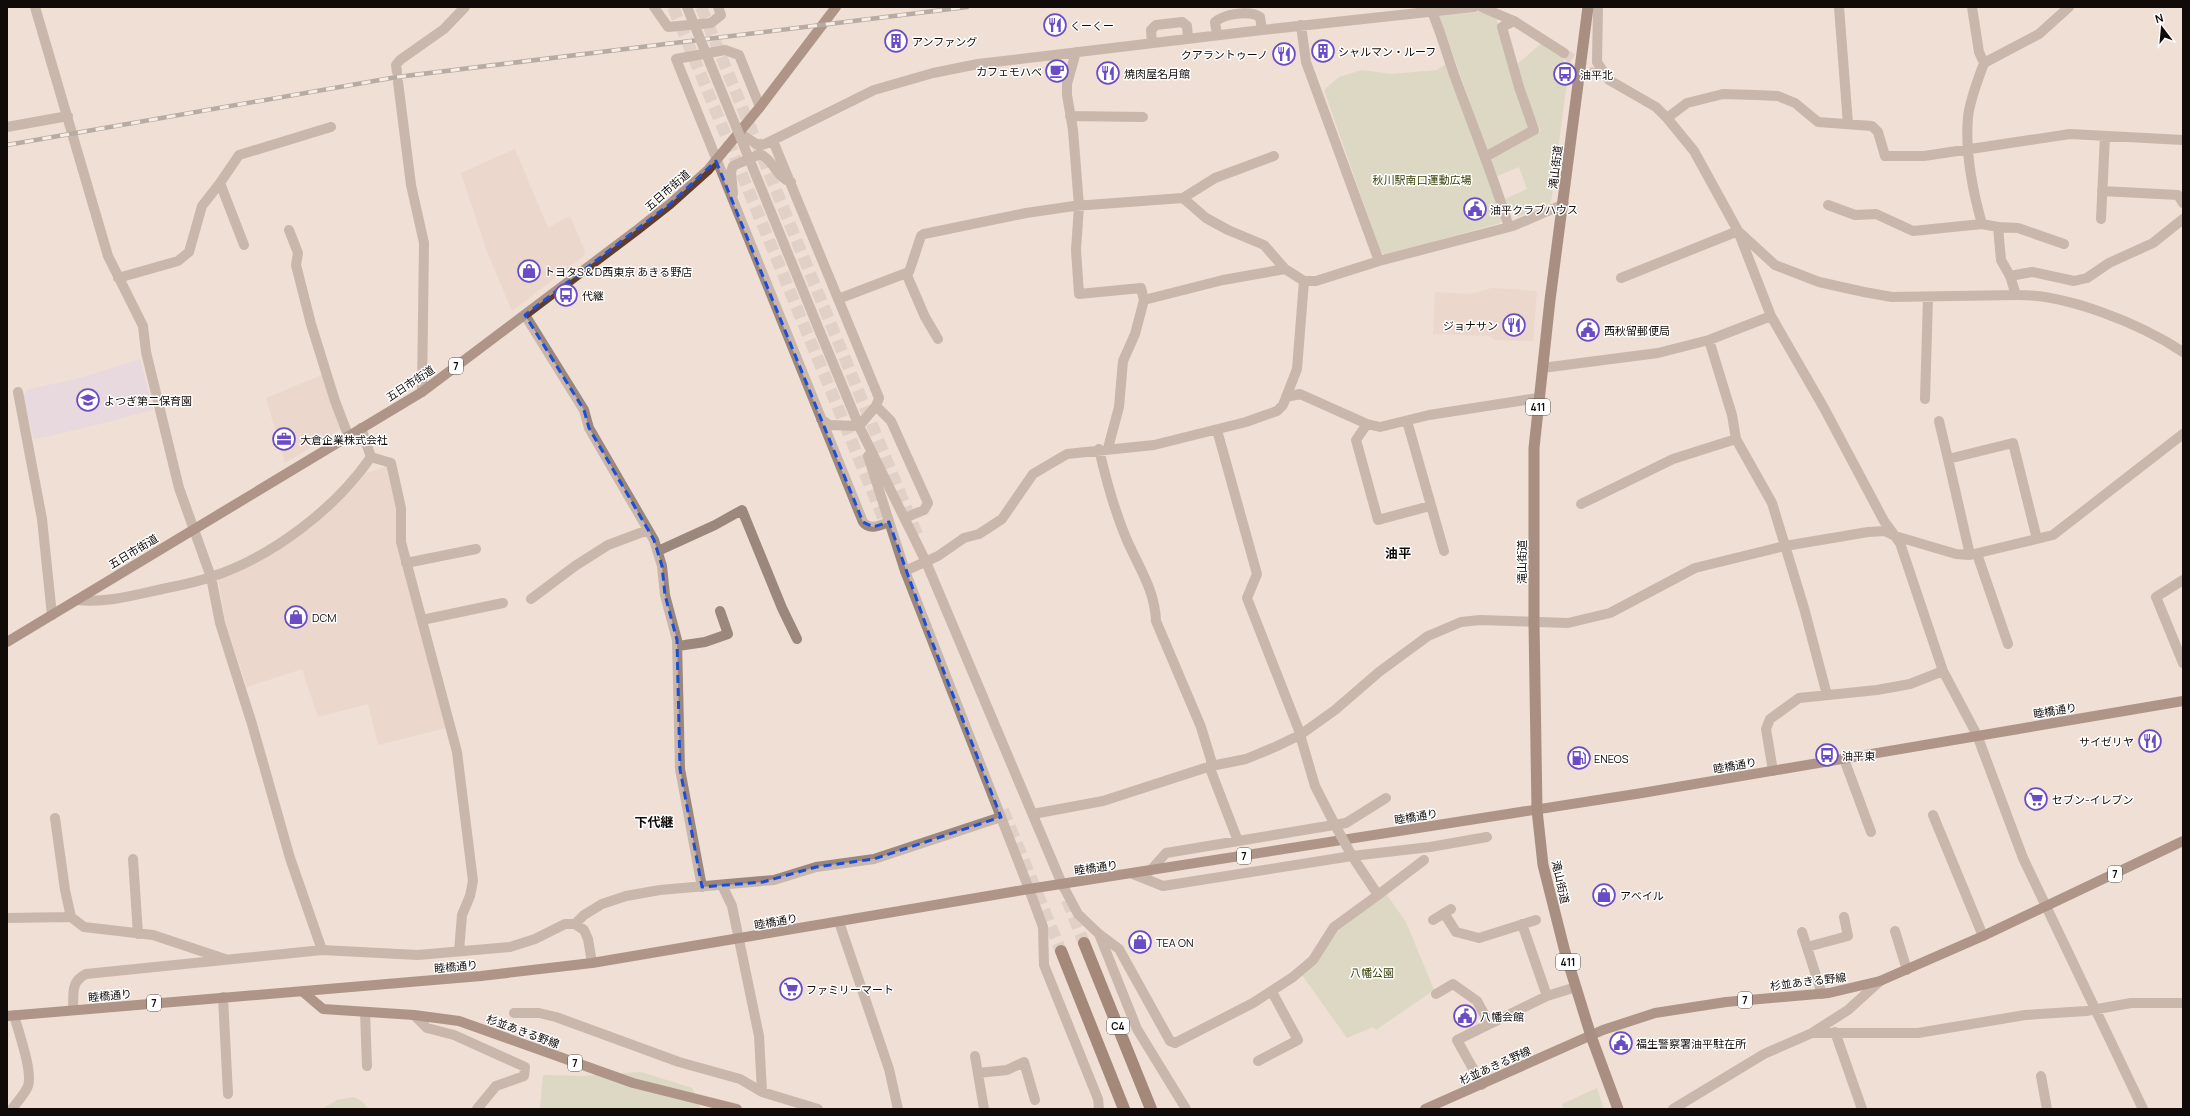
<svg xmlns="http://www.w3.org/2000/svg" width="2190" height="1116" font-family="Manrope,'Noto Sans JP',sans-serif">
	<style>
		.commercial { fill: #e6cfc4 }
		.education { fill: #ded3e8 }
		.green { fill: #c8d0b1 }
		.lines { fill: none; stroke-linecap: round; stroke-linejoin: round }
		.pedestrian-tunnel { stroke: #cebfb5; stroke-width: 10; stroke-dasharray: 10 5; stroke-linecap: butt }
		.motorway-tunnel { stroke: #cebfb5; stroke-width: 12; stroke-dasharray: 12 6; stroke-linecap: butt }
		.pedestrian { stroke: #9c877d; stroke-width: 10 }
		.minor { stroke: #9c877d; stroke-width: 10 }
		.tertiary { stroke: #9c877d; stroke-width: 10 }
		.primary { stroke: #603c2c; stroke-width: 10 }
		.trunk { stroke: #552f1e; stroke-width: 11 }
		.motorway { stroke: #4a220f; stroke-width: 12 }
		.rail-casing { stroke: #776d66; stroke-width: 4.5 }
		.rail { stroke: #fff; stroke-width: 3; stroke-dasharray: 9; stroke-linecap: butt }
		.minor-bridge { stroke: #9c877d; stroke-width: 10 }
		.tertiary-bridge { stroke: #9c877d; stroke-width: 10 }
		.marked { fill: none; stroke: #1d4ed8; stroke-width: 3; stroke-dasharray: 8 5; stroke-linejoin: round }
		.labels { text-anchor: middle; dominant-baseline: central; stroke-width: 3; stroke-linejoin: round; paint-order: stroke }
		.shield { fill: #fff; stroke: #585452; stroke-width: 1 }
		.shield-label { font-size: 10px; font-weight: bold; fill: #100b08 }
		.poi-label { font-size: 11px; fill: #100b08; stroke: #fff; text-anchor: start }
		.street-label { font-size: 11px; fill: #100b08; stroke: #fff }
		.park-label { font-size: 11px; fill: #374007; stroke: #fff }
		.quarter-label { font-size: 13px; font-weight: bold; fill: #100b08; stroke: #fff }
	</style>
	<rect width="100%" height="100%" fill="#efdfd4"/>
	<!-- commercial -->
	<path class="commercial" d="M515,149L548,228L570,216L585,251L584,256L512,311L488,254L461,173Z
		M1492,288L1537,291L1533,341L1494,340L1490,336L1433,334L1435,292L1471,294Z
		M324,374L343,428L285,463L266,398Z
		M386,466L397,499L396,542L446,728L378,745L368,704L318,717L302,669L247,687L225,622L218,579L312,523L354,488L365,474Z"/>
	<!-- education -->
	<path class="education" d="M140,359L153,410L84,428L34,439L25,405L24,395L28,389L77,379Z"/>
	<!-- green -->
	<path class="green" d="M1478,12L1496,17L1529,129L1490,150L1486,149L1447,37L1437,16Z
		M1543,42C1559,52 1565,52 1565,73L1568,74L1551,203L1518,217L1516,210L1509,212L1505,199L1527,189L1519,167L1497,176L1491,161L1493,156L1541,131L1529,106L1516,65Z
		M1447,63L1503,218L1500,223L1386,255L1381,253L1324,90L1339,77L1362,70L1392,74L1437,70Z
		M1386,894L1406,922L1434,990L1376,1030L1373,1027L1347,1038L1302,975L1338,930Z
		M641,1072L692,1088L701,1109H540L543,1075L582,1076Z
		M1597,1088L1604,1109H1564L1562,1104Z
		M354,1097L363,1102L368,1109H322L337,1100Z"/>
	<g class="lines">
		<!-- pedestrian-tunnel -->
		<path class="pedestrian-tunnel" d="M1564,53L1593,73"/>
		<!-- motorway-tunnel -->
		<path class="motorway-tunnel" d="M673,7L887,527
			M701,7L918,537
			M1003,810L1061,951
			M1067,900L1084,943"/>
		<!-- pedestrian -->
		<path class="pedestrian" d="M1481,7L1514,21L1564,53
			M1593,73L1605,74"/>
		<!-- minor -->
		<path class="minor" d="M35,7L108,256L143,326L146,352L179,488L211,577L220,623L252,724L290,858L322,950
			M654,7L668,27L711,23L721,15L718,7
			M1598,7L1597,62L1609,80L1656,107L1667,118L1694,151L1738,231L1771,316L1824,408L1884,521L1900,543L1943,671L1977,735L2023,858L2143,1109
			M1839,7L1848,124
			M1972,7L1979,52L1984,63
			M1432,12C1443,37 1449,63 1459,88C1476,134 1494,179 1509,227
			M1301,25L1306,62L1379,261
			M1217,35L1215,22C1224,14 1249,10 1260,17L1262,30
			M1152,43L1151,30L1156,25L1182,22L1187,26L1188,39
			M1076,52L1067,84V95L1073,130L1079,206L1076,250L1079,294L1141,288L1144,300
			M397,72L396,65L400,60L444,29L465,7
			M398,82L411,185L424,243L422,392
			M760,107L739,55L725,50L676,59L863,522C870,531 880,525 889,522
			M1070,116L1143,117
			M1667,118L1687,103L1723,94L1756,95L1778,96L1795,103L1818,122L1872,126L1878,132L1885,156H1924L2070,134L2183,140
			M7,127L68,116
			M739,133L758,145L765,144L874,90L933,73L978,64L1262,30L1474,7
			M773,141L879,398L876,406L859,426L829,425L821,419
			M1485,157L1534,130L1519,87L1502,27L1514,21
			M220,183L244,245
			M2102,191L2178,195L2183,203
			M733,194L731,172L733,166L760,154C774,160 776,177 791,182
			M1183,198L1215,178L1274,156
			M1828,205L1855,215L1876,214L1913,231L1982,224
			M2101,219L2105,136
			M1998,227L2018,228L2064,244
			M289,230L298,253L296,265L311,324L335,401L348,435
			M1739,232L1775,265L1819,282L1864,292L1892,297L2016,295L2010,276L2001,260L1998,227L1982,224C1973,192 1965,150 1968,117C1970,99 1978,80 1984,63L2039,34L2069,7
			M906,273L925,317L938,339
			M2010,276L2032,272L2074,281L2087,278L2109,263L2153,243L2183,219
			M118,278L178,261L189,252L202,206L220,183L239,155L331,127
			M1621,278L1738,231
			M2016,295C2067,294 2141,324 2183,352
			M838,299L909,272L921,236L924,234L1026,213L1074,206L1183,198L1206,218L1228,230L1264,245L1285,269L1304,281H1316L1379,261L1513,226L1564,204
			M525,315L584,410L589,428L654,540L662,566L665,595L677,640L680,769L702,887
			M1709,340L1732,415L1736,439L1772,503L1804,608L1827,695
			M1542,368L1658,353L1709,340L1771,316
			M18,392L42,519L52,615
			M1286,397L1300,394L1367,424L1380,427L1429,415L1538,398
			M1925,399L1928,297
			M876,406L891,421L928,503L924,510L905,518
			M1407,421L1444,551
			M1939,421L1948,459
			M1367,424L1356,440L1378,520L1430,506
			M1217,430L1257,574L1247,598L1298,728L1315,786L1335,825
			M1108,448L1119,407L1123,361L1135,334L1144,300L1223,280L1285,269
			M1099,449C1106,480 1114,509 1126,538C1138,566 1155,590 1156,621L1201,727L1211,760V771L1238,841
			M371,457L391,463L401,508V542L457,752L473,881L470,896L462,915L459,951
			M1581,504L1673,459L1736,439
			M658,551L715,525L742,510L782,608L797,639
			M1977,554L2008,644
			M1970,555L1948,459L2013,443L2037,539
			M406,563L476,549
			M905,571L938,556L964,538L979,534L1002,519L1033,474L1067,454L1154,445L1246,422L1277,411L1283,405L1297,369L1304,281
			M2183,580L2156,597L2183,663
			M531,599L575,566L608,545L648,530
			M77,600C105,603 131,596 158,590C176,586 194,583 211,577C272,557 335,509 371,457L361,428
			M422,620L503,603
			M678,646L705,642L728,634L720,611
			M1844,759L1871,832
			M1773,771L1766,729L1770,719L1799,698L1877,690L1910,684L1943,671
			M1033,814L1103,801L1211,766L1246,759L1275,747L1300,735L1335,710L1379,672L1428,636L1461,622L1480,620L1568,623L1610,613L1695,568L1785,546L1868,532L1885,531L1895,536L1956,554L1970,555L2053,535L2183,434
			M1933,815L1983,936
			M55,818L65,890L71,917L84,927L153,935L225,959
			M133,859L138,934
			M1150,871L1166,853L1346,823L1386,798
			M1133,874L1163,886L1352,856L1430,847L1487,837
			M1062,884L1078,914L1099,934L1137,1029L1186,1109
			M722,885L732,906L759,1036L762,1092L818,1109
			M1029,889L1043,927L1044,965L1098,1099L1099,1109
			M1378,895L1424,860
			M1444,913L1456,932L1479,938L1536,920
			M7,918L71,917
			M1433,920L1451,909
			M839,922L889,1069L898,1109
			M575,924L584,915L602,904L626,896L660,890L774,880L816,867L874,859L1001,817
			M1522,924L1547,996
			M1895,931L1907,970
			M1802,932L1822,994
			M1099,934L1119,949L1170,1041L1175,1043L1253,1003L1293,977L1313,960L1334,927L1378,895L1352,856
			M1807,947L1848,936L1844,917
			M1436,994L1453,984L1477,1001L1489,1023
			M223,997L228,1094
			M73,1010C74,994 70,982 86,974L322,950L418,955L510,947L535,939L565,924H575L584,930L588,939L592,963
			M365,1012L367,1066
			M514,1013H539L556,1017L679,1062L740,1079L762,1092
			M414,1015L427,1028L454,1035L525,1067L524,1076L496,1086L477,1109
			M1835,1032L1862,1109
			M1812,1033H1918L2025,1015L2086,1011L2131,1003H2183
			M975,1056L984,1109
			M1258,1061L1298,1040L1272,992
			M978,1073L1007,1070L1024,1062L1035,1100
			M2041,1076L2047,1109
			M1482,1085L1457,1040L1547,996L1576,987
			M12,1109C17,1102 25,1094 28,1086C33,1071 18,1031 14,1015
			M1673,1109L1764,1054L1812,1033L1848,1010L1880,981"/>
		<!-- tertiary -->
		<path class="tertiary" d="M820,332L859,426L926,562L1062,884
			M868,456L905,571L1029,889"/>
		<!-- primary -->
		<path class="primary" d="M7,642L422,392L637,230L670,204L708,170L760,107L836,7
			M302,991L323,1009L414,1015L459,1021L633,1083L737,1109
			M7,1016L481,976L592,963L1029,889L1642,793L2183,701
			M1425,1109L1603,1030L1655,1013L1726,1002L1829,993L1880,981L1983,936L2183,841"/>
		<!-- trunk -->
		<path class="trunk" d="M1588,7L1550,300L1534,448V623L1537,810L1543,865L1565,952L1591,1036L1618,1109"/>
		<!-- motorway -->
		<path class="motorway" d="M1084,943L1151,1109
			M1061,951L1124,1109"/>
		<!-- rail casing -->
		<g class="rail-casing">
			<path id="rail" d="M7,145L397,77L967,7"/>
		</g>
		<!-- rail -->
		<use href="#rail" class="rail"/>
		<!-- minor-bridge -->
		<path class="minor-bridge" d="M1335,825L1352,856"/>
		<!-- tertiary-bridge -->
		<path class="tertiary-bridge" d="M687,7L820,332"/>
	</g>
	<!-- marked area -->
	<path d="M0 0H2190V1116H0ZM716,161L863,522L873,527L889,522L929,634L1001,817L874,859L816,867L763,882L702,887L680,769L677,640L665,595L662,566L654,540L589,428L584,410L525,315L670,204Z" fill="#efdfd4" fill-opacity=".55" fill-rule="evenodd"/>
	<path class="marked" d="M716,161L863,522L873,527L889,522L929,634L1001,817L874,859L816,867L763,882L702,887L680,769L677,640L665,595L662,566L654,540L589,428L584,410L525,315L670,204Z"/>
	<!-- icons -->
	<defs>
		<g id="restaurant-ring" transform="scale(1.15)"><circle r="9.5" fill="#fff" stroke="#6a4cc5" stroke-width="1.5"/><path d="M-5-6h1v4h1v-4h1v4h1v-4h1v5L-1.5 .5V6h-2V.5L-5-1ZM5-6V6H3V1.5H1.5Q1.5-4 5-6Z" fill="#6a4cc5"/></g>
		<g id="building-ring" transform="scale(1.15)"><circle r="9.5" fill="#fff" stroke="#6a4cc5" stroke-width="1.5"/><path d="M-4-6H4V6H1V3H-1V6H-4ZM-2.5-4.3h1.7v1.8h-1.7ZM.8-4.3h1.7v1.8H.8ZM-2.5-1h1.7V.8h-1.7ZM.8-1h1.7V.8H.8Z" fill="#6a4cc5"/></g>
		<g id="cafe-ring" transform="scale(1.15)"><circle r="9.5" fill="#fff" stroke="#6a4cc5" stroke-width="1.5"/><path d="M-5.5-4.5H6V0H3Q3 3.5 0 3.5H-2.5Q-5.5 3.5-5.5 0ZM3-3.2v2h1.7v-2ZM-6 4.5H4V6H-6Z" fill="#6a4cc5"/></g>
		<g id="bus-ring" transform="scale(1.15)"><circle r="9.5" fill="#fff" stroke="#6a4cc5" stroke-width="1.5"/><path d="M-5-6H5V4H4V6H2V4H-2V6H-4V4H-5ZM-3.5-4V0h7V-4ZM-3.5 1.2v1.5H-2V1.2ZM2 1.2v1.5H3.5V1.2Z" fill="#6a4cc5"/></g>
		<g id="civic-ring" transform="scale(1.15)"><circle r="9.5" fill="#fff" stroke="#6a4cc5" stroke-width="1.5"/><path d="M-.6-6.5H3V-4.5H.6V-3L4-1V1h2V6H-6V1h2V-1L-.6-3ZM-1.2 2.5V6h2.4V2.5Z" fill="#6a4cc5"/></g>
		<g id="shop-ring" transform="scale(1.15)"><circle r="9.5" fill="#fff" stroke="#6a4cc5" stroke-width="1.5"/><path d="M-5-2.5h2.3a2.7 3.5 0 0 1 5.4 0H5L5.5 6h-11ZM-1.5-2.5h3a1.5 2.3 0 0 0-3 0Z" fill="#6a4cc5"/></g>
		<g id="school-ring" transform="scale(1.15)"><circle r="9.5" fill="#fff" stroke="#6a4cc5" stroke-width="1.5"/><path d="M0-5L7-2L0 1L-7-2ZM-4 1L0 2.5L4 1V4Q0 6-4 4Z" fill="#6a4cc5"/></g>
		<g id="office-ring" transform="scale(1.15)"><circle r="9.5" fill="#fff" stroke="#6a4cc5" stroke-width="1.5"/><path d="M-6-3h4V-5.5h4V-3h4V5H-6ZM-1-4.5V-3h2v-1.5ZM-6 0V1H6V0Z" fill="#6a4cc5"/></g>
		<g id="fuel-ring" transform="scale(1.15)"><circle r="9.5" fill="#fff" stroke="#6a4cc5" stroke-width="1.5"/><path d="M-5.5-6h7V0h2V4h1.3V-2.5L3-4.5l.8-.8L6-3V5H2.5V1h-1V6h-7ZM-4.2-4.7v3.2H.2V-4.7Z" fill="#6a4cc5"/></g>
		<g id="supermarket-ring" transform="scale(1.15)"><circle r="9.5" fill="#fff" stroke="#6a4cc5" stroke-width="1.5"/><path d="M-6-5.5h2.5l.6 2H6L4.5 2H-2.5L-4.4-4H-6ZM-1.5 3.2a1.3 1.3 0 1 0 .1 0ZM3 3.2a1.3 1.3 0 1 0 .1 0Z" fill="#6a4cc5"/></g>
	</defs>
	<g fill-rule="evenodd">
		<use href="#restaurant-ring" x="1055" y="25"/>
		<use href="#building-ring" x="896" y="41"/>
		<use href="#building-ring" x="1323" y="51"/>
		<use href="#restaurant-ring" x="1284" y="54"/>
		<use href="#cafe-ring" x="1057" y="71"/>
		<use href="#restaurant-ring" x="1108" y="73"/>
		<use href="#bus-ring" x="1565" y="74"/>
		<use href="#civic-ring" x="1475" y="209"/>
		<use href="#shop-ring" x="529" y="271"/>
		<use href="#bus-ring" x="566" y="295"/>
		<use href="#restaurant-ring" x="1514" y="325"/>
		<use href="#civic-ring" x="1588" y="330"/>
		<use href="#school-ring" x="88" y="400"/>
		<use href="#office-ring" x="284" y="439"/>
		<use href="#shop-ring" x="296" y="617"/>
		<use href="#restaurant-ring" x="2150" y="741"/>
		<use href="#bus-ring" x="1827" y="755"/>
		<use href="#fuel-ring" x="1579" y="758"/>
		<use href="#supermarket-ring" x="2036" y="799"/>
		<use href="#shop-ring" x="1604" y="895"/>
		<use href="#shop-ring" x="1140" y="942"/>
		<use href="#supermarket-ring" x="791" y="989"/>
		<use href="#civic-ring" x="1465" y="1016"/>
		<use href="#civic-ring" x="1621" y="1043"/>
	</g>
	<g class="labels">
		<!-- shield labels -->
		<g class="shield">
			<rect x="449" y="358" width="14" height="16" rx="3"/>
			<rect x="1526" y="399" width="24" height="16" rx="3"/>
			<rect x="1237" y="848" width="14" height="16" rx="3"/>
			<rect x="2108" y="866" width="14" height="16" rx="3"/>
			<rect x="1556" y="954" width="24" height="16" rx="3"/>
			<rect x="1738" y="992" width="14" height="16" rx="3"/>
			<rect x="147" y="995" width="14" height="16" rx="3"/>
			<rect x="1107" y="1018" width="22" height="16" rx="3"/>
			<rect x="568" y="1055" width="14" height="16" rx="3"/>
		</g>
		<g class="shield-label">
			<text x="456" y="366">7</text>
			<text x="1538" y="407">411</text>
			<text x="1244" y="856">7</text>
			<text x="2115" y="874">7</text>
			<text x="1568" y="962">411</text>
			<text x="1745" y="1000">7</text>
			<text x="154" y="1003">7</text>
			<text x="1118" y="1026">C4</text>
			<text x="575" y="1063">7</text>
		</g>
		<!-- poi labels -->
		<g class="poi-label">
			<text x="1070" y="25">くーくー</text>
			<text x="912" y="41">アンファング</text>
			<text x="1338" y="51">シャルマン・ルーフ</text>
			<text x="1268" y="54" text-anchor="end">クアラントゥーノ</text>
			<text x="1042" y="71" text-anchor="end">カフェモハべ</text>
			<text x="1124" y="73">焼肉屋名月館</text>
			<text x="1580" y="74">油平北</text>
			<text x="1490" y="209">油平クラブハウス</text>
			<text x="544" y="271">トヨタS＆D西東京 あきる野店</text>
			<text x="582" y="295">代継</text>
			<text x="1498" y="325" text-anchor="end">ジョナサン</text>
			<text x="1604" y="330">西秋留郵便局</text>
			<text x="104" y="400">よつぎ第二保育園</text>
			<text x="300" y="439">大倉企業株式会社</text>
			<text x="312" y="617">DCM</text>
			<text x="2134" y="741" text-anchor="end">サイゼリヤ</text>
			<text x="1842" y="755">油平東</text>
			<text x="1594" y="758">ENEOS</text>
			<text x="2052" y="799">セブン-イレブン</text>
			<text x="1620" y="895">アベイル</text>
			<text x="1156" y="942">TEA ON</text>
			<text x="806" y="989">ファミリーマート</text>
			<text x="1480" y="1016">八幡会館</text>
			<text x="1636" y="1043">福生警察署油平駐在所</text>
		</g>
		<!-- street labels -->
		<g class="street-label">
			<text transform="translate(1555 167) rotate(-83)">滝山街道</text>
			<text transform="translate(667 190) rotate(-41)">五日市街道</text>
			<text transform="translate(410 383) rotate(-33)">五日市街道</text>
			<text transform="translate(133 551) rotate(-31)">五日市街道</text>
			<text transform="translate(1521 562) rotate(-90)">滝山街道</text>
			<text transform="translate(2055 710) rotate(-9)">睦橋通り</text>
			<text transform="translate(1735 765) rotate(-10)">睦橋通り</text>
			<text transform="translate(1416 816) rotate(-9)">睦橋通り</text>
			<text transform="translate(1096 867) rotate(-8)">睦橋通り</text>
			<text transform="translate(1561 882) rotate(77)">滝山街道</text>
			<text transform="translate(776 921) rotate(-10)">睦橋通り</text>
			<text transform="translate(456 966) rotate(-5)">睦橋通り</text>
			<text transform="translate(1808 981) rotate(-7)">杉並あきる野線</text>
			<text transform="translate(110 995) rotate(-5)">睦橋通り</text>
			<text transform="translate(523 1031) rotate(20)">杉並あきる野線</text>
			<text transform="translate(1495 1065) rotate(-24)">杉並あきる野線</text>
		</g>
		<!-- park labels -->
		<g class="park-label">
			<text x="1422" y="179">秋川駅南口運動広場</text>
			<text x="1372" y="972">八幡公園</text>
		</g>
		<!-- quarter labels -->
		<g class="quarter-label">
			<text x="1398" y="553">油平</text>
			<text x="654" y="822">下代継</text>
		</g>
	</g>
	<!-- border -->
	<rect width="2190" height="1116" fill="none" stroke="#100b08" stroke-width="16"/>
	<!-- north arrow -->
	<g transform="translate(2162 28) rotate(344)" stroke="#ffffff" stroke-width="3" paint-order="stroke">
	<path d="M0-3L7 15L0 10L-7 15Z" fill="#100b08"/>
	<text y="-6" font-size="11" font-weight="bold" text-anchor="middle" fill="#100b08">N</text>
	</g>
</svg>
